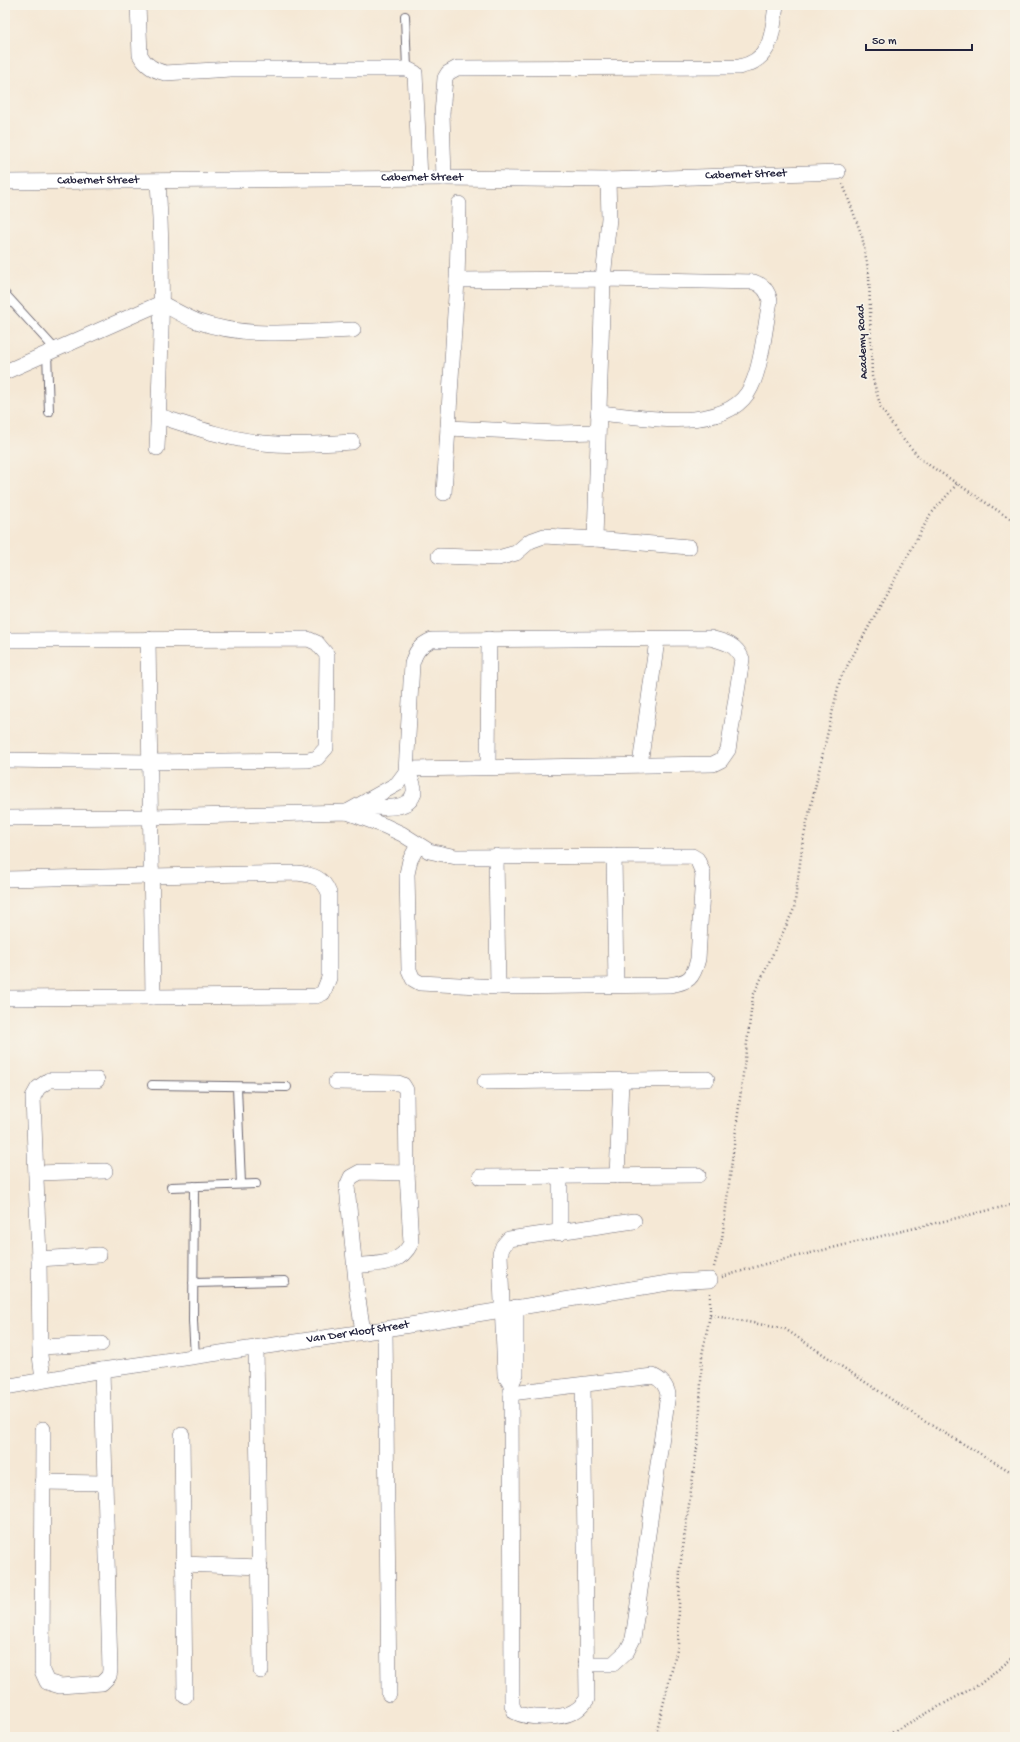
<svg xmlns="http://www.w3.org/2000/svg" width="1020" height="1742" font-family="'Gochi Hand',sans-serif">
	<style>
		.lines { fill: none; stroke-linecap: round; stroke-linejoin: round }
		.service-casing { stroke: #6c6771; stroke-width: 10 }
		.minor-casing { stroke: #6c6771; stroke-width: 16 }
		.path { stroke: #6c6771; stroke-width: 2.5; stroke-dasharray: 1 3; stroke-linecap: butt }
		.service { stroke: #fff; stroke-width: 8 }
		.minor { stroke: #fff; stroke-width: 15 }
		.labels { text-anchor: middle; dominant-baseline: central; stroke-width: 3.5; stroke-linejoin: round; paint-order: stroke }
		.street-label { font-size: 12px; fill: #22223b; stroke: #f7f3e8 }
	</style>
	<rect width="100%" height="100%" fill="#f7f3e8"/>
	<filter id="ink" filterUnits="userSpaceOnUse"><feTurbulence type="fractalNoise" baseFrequency=".025" numOctaves="2"/><feDisplacementMap in="SourceGraphic" scale="8" xChannelSelector="R" yChannelSelector="G"/><feConvolveMatrix kernelMatrix="1 2 1 2 8 2 1 2 1" color-interpolation-filters="sRGB"/></filter>
	<filter id="wash" filterUnits="userSpaceOnUse"><feTurbulence type="fractalNoise" baseFrequency=".012" numOctaves="4" result="noise"/><feDisplacementMap in="SourceGraphic" scale="16" xChannelSelector="R" yChannelSelector="G"/><feGaussianBlur stdDeviation="0.9" result="paint"/><feColorMatrix in="noise" values="0 0 0 0 0 0 0 0 0 0 0 0 0 0 0 0 0 1.4 0 .05"/><feComposite in="paint" operator="in"/></filter>
	<g filter="url(#wash)">
		<rect width="100%" height="100%" fill="#f5e8d5"/>
	</g>
	<g filter="url(#ink)">
		<g class="lines">
			<!-- service casing -->
			<g class="service-casing">
				<path id="service" d="M405,16L407,69
					M5,294L55,349
					M47,352L49,412
					M152,1085L287,1087
					M237,1087L241,1184
					M194,1186L193,1321L195,1357
					M171,1187L256,1184
					M193,1283L285,1281"/>
			</g>
			<!-- minor casing -->
			<g class="minor-casing">
				<g id="minor">
					<path d="M138,5L140,55C146,66 154,70 165,73L231,69H407L415,73L420,179"/>
					<path d="M444,178L442,114L445,78L448,73L457,68L739,67C773,60 772,33 776,5"/>
					<path d="M608,180L609,218L603,279L595,539L689,547"/>
					<path id="s1" d="M5,182L444,178L608,180L838,172"/>
					<path d="M457,280L603,279L754,282C763,285 768,291 770,301C765,326 762,365 751,387C728,436 640,416 598,413"/>
					<path d="M5,372L161,303C172,309 184,316 196,321C246,339 301,332 353,330"/>
					<path d="M159,416C193,427 227,439 263,443C292,446 323,444 352,442"/>
					<path d="M448,428L557,433L597,432"/>
					<path d="M157,448C161,360 164,270 158,182"/>
					<path d="M444,493L457,280L459,204"/>
					<path d="M439,556L498,558L516,553L530,541L544,536L595,539"/>
					<path d="M148,639L153,997"/>
					<path d="M5,640L308,639L317,643L327,655L326,748L317,758L308,760L150,762L5,760"/>
					<path d="M640,765L657,640"/>
					<path d="M488,766L489,639"/>
					<path d="M359,806C376,807 410,813 414,792C415,784 411,778 406,772"/>
					<path d="M347,812L397,784L406,772L412,664C415,652 420,645 432,640L710,638C725,642 736,644 742,659L728,750L721,760L713,764L407,769"/>
					<path d="M5,818L151,817L347,812L385,826L402,834L429,851L456,857L692,856L697,859L703,873L698,959C693,979 689,982 669,985L498,987L420,983L413,979L409,970L407,874L410,860L418,845"/>
					<path d="M496,856L498,987"/>
					<path d="M614,856L616,984"/>
					<path d="M5,879L297,873C312,875 323,877 329,893V978L323,993L316,996L5,998"/>
					<path d="M336,1082L398,1083L403,1085L406,1090L407,1173L411,1243C400,1266 378,1263 355,1266"/>
					<path d="M485,1082L707,1079"/>
					<path d="M36,1173L105,1171"/>
					<path d="M617,1176L621,1081"/>
					<path d="M480,1177L698,1175"/>
					<path d="M560,1233V1176"/>
					<path d="M39,1259L99,1255"/>
					<path d="M385,1329L389,1694"/>
					<path d="M363,1332L357,1292L347,1186L351,1177L360,1172L407,1173"/>
					<path d="M40,1347L101,1344"/>
					<path d="M256,1348L261,1671"/>
					<path d="M43,1380L40,1355L39,1259L33,1097L38,1088L49,1080H97"/>
					<path d="M511,1385L516,1374V1307"/>
					<path d="M583,1385L587,1699C583,1705 579,1709 573,1712C560,1719 528,1719 515,1712L512,1705L511,1385L505,1375L500,1254L503,1246L509,1239L634,1221"/>
					<path id="s2" d="M5,1387L102,1370L385,1329L674,1282L710,1280"/>
					<path d="M511,1393L653,1376C662,1380 666,1385 668,1394L633,1639L627,1651L613,1664H586"/>
					<path d="M43,1429L42,1671L47,1682L60,1686L102,1683L109,1676L110,1670L102,1370"/>
					<path d="M182,1435L185,1696"/>
					<path d="M42,1482L104,1483"/>
					<path d="M183,1564L260,1567"/>
				</g>
			</g>
			<!-- path -->
			<path class="path" d="M843,184L862,236L869,275L872,376L881,408L900,436L923,461L1015,522
				M714,1267L722,1239L753,996L794,909L803,840L840,679L930,515L957,484
				M722,1277L765,1264L1015,1204
				M710,1315L785,1329L924,1421L1015,1474
				M655,1737L678,1646L680,1568L699,1434L702,1355L710,1315V1293
				M877,1737L887,1735L980,1684L1015,1656"/>
			<!-- service -->
			<use href="#service" class="service"/>
			<!-- minor -->
			<use href="#minor" class="minor"/>
		</g>
	</g>
	<g class="labels">
		<!-- street labels -->
		<g class="street-label">
			<text stroke="none"><textPath href="#s1" startOffset="741">Cabernet Street</textPath></text>
			<text stroke="none"><textPath href="#s1" startOffset="417">Cabernet Street</textPath></text>
			<text stroke="none"><textPath href="#s1" startOffset="93">Cabernet Street</textPath></text>
			<text transform="translate(863 342) rotate(-93)">Academy Road</text>
			<text stroke="none"><textPath href="#s2" startOffset="357">Van Der Kloof Street</textPath></text>
		</g>
	</g>
	<!-- margin -->
	<rect width="1020" height="1742" fill="none" stroke="#f7f3e8" stroke-width="20"/>
	<!-- scale -->
	<path d="M866 44v6h106v-6" fill="none" stroke="#22223b" stroke-width="2"/>
	<text x="872" y="44" font-size="12" fill="#22223b" stroke="#f7f3e8" stroke-width="3" paint-order="stroke">50 m</text>
</svg>
